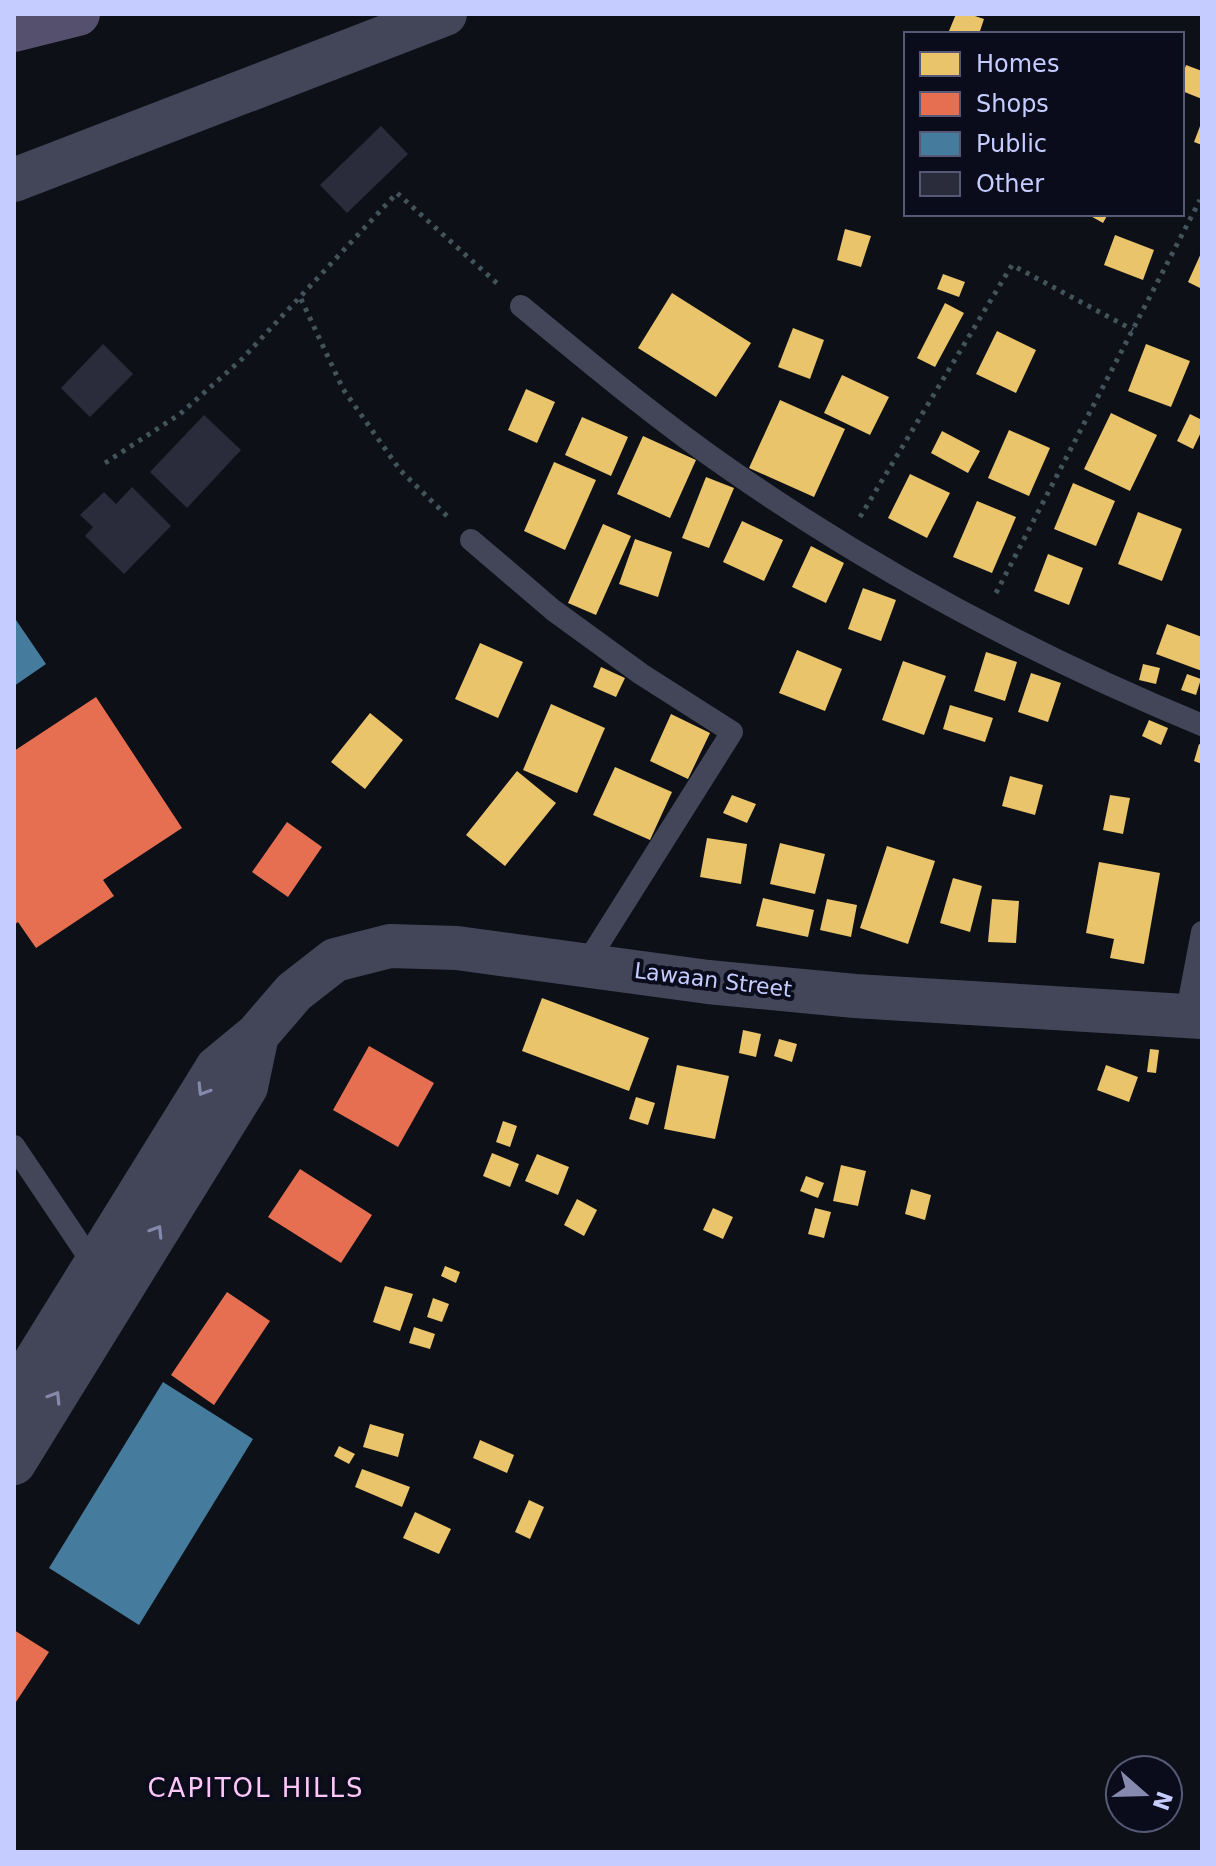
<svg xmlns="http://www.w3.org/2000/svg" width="1216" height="1866" font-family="'DejaVu Sans',sans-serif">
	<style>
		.homes { fill: #e9c46a }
		.shops { fill: #e76f51 }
		.public { fill: #457b9d }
		.building { fill: #2b2c3b }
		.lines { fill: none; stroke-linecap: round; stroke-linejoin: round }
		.path { stroke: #42545a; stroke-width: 5; stroke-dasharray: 4 6; stroke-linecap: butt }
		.service { stroke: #434659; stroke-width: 22 }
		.tertiary { stroke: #434659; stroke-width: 44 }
		.primary { stroke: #55506d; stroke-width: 44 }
		.oneway { stroke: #8489ac }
		.labels { text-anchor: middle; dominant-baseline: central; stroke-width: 8; stroke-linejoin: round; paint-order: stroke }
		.street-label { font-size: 22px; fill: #c5ccff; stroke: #0b0c1b }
		.quarter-label { font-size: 26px; letter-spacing: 2px; fill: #ffc7f7; stroke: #0b0c1b }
	</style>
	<rect width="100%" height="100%" fill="#0e1018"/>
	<!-- homes -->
	<path class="homes" d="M956,14H969L984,19L979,34H957L949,31Z
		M1186,65L1202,71V99L1182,91V77Z
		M1202,121V145L1194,142Z
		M1087,214H1108L1103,223Z
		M845,229L871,236L861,267L837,260Z
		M1115,235L1154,250L1143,280L1104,265Z
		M1202,251V289L1188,282Z
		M943,274L965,282L959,297L937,289Z
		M672,293L751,343L716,397L638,348Z
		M945,303L964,313L935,367L917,358Z
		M793,328L824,340L810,379L778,367Z
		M997,331L1036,350L1016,393L976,374Z
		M1146,344L1190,361L1171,407L1128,391Z
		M842,375L889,397L870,435L824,413Z
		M526,389L555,402L537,443L508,430Z
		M780,400L845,429L814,497L749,468Z
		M1111,413L1157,435L1130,491L1084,469Z
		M1190,414L1202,420V430L1193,449L1177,441Z
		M582,417L628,437L611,476L565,455Z
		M1009,430L1050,448L1029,496L988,478Z
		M942,431L980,451L968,473L931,453Z
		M643,436L696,460L670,518L617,494Z
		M554,462L596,480L565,550L524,531Z
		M910,474L950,493L927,538L888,518Z
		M706,477L734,488L709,548L682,538Z
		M1073,483L1115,501L1096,546L1054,529Z
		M977,501L1016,517L992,573L953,557Z
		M1138,512L1182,529L1162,581L1118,564Z
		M742,521L783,540L764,581L723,562Z
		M603,524L631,536L596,615L568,603Z
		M635,539L672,552L658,597L619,584Z
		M811,546L844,563L826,603L792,587Z
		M1048,554L1083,568L1069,605L1034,591Z
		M863,588L896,600L881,641L848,629Z
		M1167,624L1202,637V671L1156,654Z
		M480,643L523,662L498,718L455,699Z
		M797,650L842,669L825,711L779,693Z
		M986,652L1017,662L1005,701L974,691Z
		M903,661L946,676L924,735L882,720Z
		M1143,664L1160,668L1156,684L1139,680Z
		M601,667L625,678L616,697L593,687Z
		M1031,673L1061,683L1048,722L1018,712Z
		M1187,674L1201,679L1196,695L1181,690Z
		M551,704L605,728L577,793L523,770Z
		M950,705L993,718L985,742L943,729Z
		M370,713L403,740L365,789L331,762Z
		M671,714L710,733L688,779L650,761Z
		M1149,720L1168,728L1161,745L1142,736Z
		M1199,744L1202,745V764L1194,761Z
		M615,767L672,792L650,840L593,815Z
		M517,771L556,803L505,866L466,835Z
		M1010,776L1043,785L1035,815L1002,806Z
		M732,795L756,804L747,823L723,813Z
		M1110,795L1130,798L1123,834L1103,830Z
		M707,838L747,844L741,884L700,877Z
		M780,843L825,854L815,894L770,884Z
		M887,846L935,861L908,944L860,928Z
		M1099,862L1160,873L1144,964L1110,958L1114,939L1086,933Z
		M953,878L982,886L970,932L940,923Z
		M763,898L814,910L808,937L756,926Z
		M827,899L857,905L851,937L820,930Z
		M992,899L1019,901L1016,943L988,942Z
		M542,998L649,1038L629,1091L522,1051Z
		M743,1030L761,1034L756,1057L739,1053Z
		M779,1039L797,1044L792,1062L774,1056Z
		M1150,1049L1159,1050L1156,1073L1147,1072Z
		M677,1065L729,1076L715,1139L664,1129Z
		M1106,1065L1138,1077L1129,1102L1097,1090Z
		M636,1097L655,1103L648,1125L629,1119Z
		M503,1121L517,1126L510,1147L496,1142Z
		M492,1153L519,1164L510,1187L483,1176Z
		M537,1154L569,1167L558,1195L525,1181Z
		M841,1165L866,1171L858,1206L833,1201Z
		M806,1176L824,1183L818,1198L800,1191Z
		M911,1189L931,1195L925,1220L905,1214Z
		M577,1199L597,1210L584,1236L564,1225Z
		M713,1208L733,1217L723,1239L703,1230Z
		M815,1208L831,1212L824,1238L808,1234Z
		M445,1266L460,1272L456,1283L441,1276Z
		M385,1286L413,1294L400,1331L373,1322Z
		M433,1298L449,1304L442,1322L427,1317Z
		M414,1327L435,1334L430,1349L409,1343Z
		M370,1424L404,1434L398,1457L363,1447Z
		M480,1440L514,1455L507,1473L473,1458Z
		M339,1446L355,1454L349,1464L334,1456Z
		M362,1469L410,1487L402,1507L355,1487Z
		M529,1500L544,1507L530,1539L515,1532Z
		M415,1512L451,1529L439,1554L403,1538Z"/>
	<!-- shops -->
	<path class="shops" d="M96,697L182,828L103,880L114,896L36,948L18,922L14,925V751Z
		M287,822L322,847L288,897L252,872Z
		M369,1046L434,1083L398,1147L333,1110Z
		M300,1169L372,1215L341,1263L268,1217Z
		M227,1292L270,1321L214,1405L171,1375Z
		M14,1630L49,1652L14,1705Z"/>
	<!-- public -->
	<path class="public" d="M14,617L46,664L14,686Z
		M163,1382L253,1439L139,1625L49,1568Z"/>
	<!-- building -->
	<path class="building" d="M381,126L408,154L347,213L320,185Z
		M103,344L133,374L90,417L61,388Z
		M204,415L241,450L187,508L150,472Z
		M132,487L171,526L124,574L85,536L93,527L80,515L104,492L116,504Z"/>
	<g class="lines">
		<!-- path -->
		<path class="path" d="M301,299L343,389L400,470L449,518
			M105,463L180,414L242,359L397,193L500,286
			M860,517L1012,265L1133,330
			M996,593L1200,200"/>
		<!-- service -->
		<path class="service" d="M521,306C590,363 658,420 732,471C879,573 1037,657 1202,725
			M471,540L553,610L641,674L732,732L586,964
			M1186,1016L1202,932
			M14,1146L96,1268"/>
		<!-- tertiary -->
		<path class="tertiary" d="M14,180L445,14
			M14,1396L217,1068L257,1035L294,992L335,960L390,946L457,948L708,982L855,996L1202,1017
			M14,1463L246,1087L257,1035"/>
		<!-- primary -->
		<path class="primary" d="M14,30L78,14"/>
	</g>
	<!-- one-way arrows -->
	<defs><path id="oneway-chevron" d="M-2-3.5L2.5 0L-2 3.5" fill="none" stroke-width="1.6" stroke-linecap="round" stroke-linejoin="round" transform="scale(2)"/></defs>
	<g class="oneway">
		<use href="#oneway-chevron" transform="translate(203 1090) rotate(122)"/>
		<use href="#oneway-chevron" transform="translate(157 1231) rotate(-58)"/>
		<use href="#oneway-chevron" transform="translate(55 1397) rotate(-58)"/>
	</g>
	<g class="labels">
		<!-- street labels -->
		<g class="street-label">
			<text transform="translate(713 980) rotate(7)">Lawaan Street</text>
		</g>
		<!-- quarter labels -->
		<g class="quarter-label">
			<text x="256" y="1788">CAPITOL HILLS</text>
		</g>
	</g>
	<!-- border -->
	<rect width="1216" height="1866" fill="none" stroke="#c5ccff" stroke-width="32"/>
	<!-- legend -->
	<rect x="904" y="32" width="280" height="184" fill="#0b0c1b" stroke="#555976" stroke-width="2"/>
	<rect x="920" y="52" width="40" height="24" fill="#e9c46a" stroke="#555976" stroke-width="2"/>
	<text x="976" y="72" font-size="24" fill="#c5ccff">Homes</text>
	<rect x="920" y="92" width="40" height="24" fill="#e76f51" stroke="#555976" stroke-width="2"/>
	<text x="976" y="112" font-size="24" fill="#c5ccff">Shops</text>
	<rect x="920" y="132" width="40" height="24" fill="#457b9d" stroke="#555976" stroke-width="2"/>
	<text x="976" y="152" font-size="24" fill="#c5ccff">Public</text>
	<rect x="920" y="172" width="40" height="24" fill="#2b2c3b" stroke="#555976" stroke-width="2"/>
	<text x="976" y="192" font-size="24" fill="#c5ccff">Other</text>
	<!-- north arrow -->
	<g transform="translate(1144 1794) rotate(110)"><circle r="38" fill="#0b0c1b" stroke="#555976" stroke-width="2"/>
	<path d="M0-6L14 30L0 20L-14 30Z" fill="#858aae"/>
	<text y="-12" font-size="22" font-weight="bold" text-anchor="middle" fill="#c5ccff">N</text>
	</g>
</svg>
